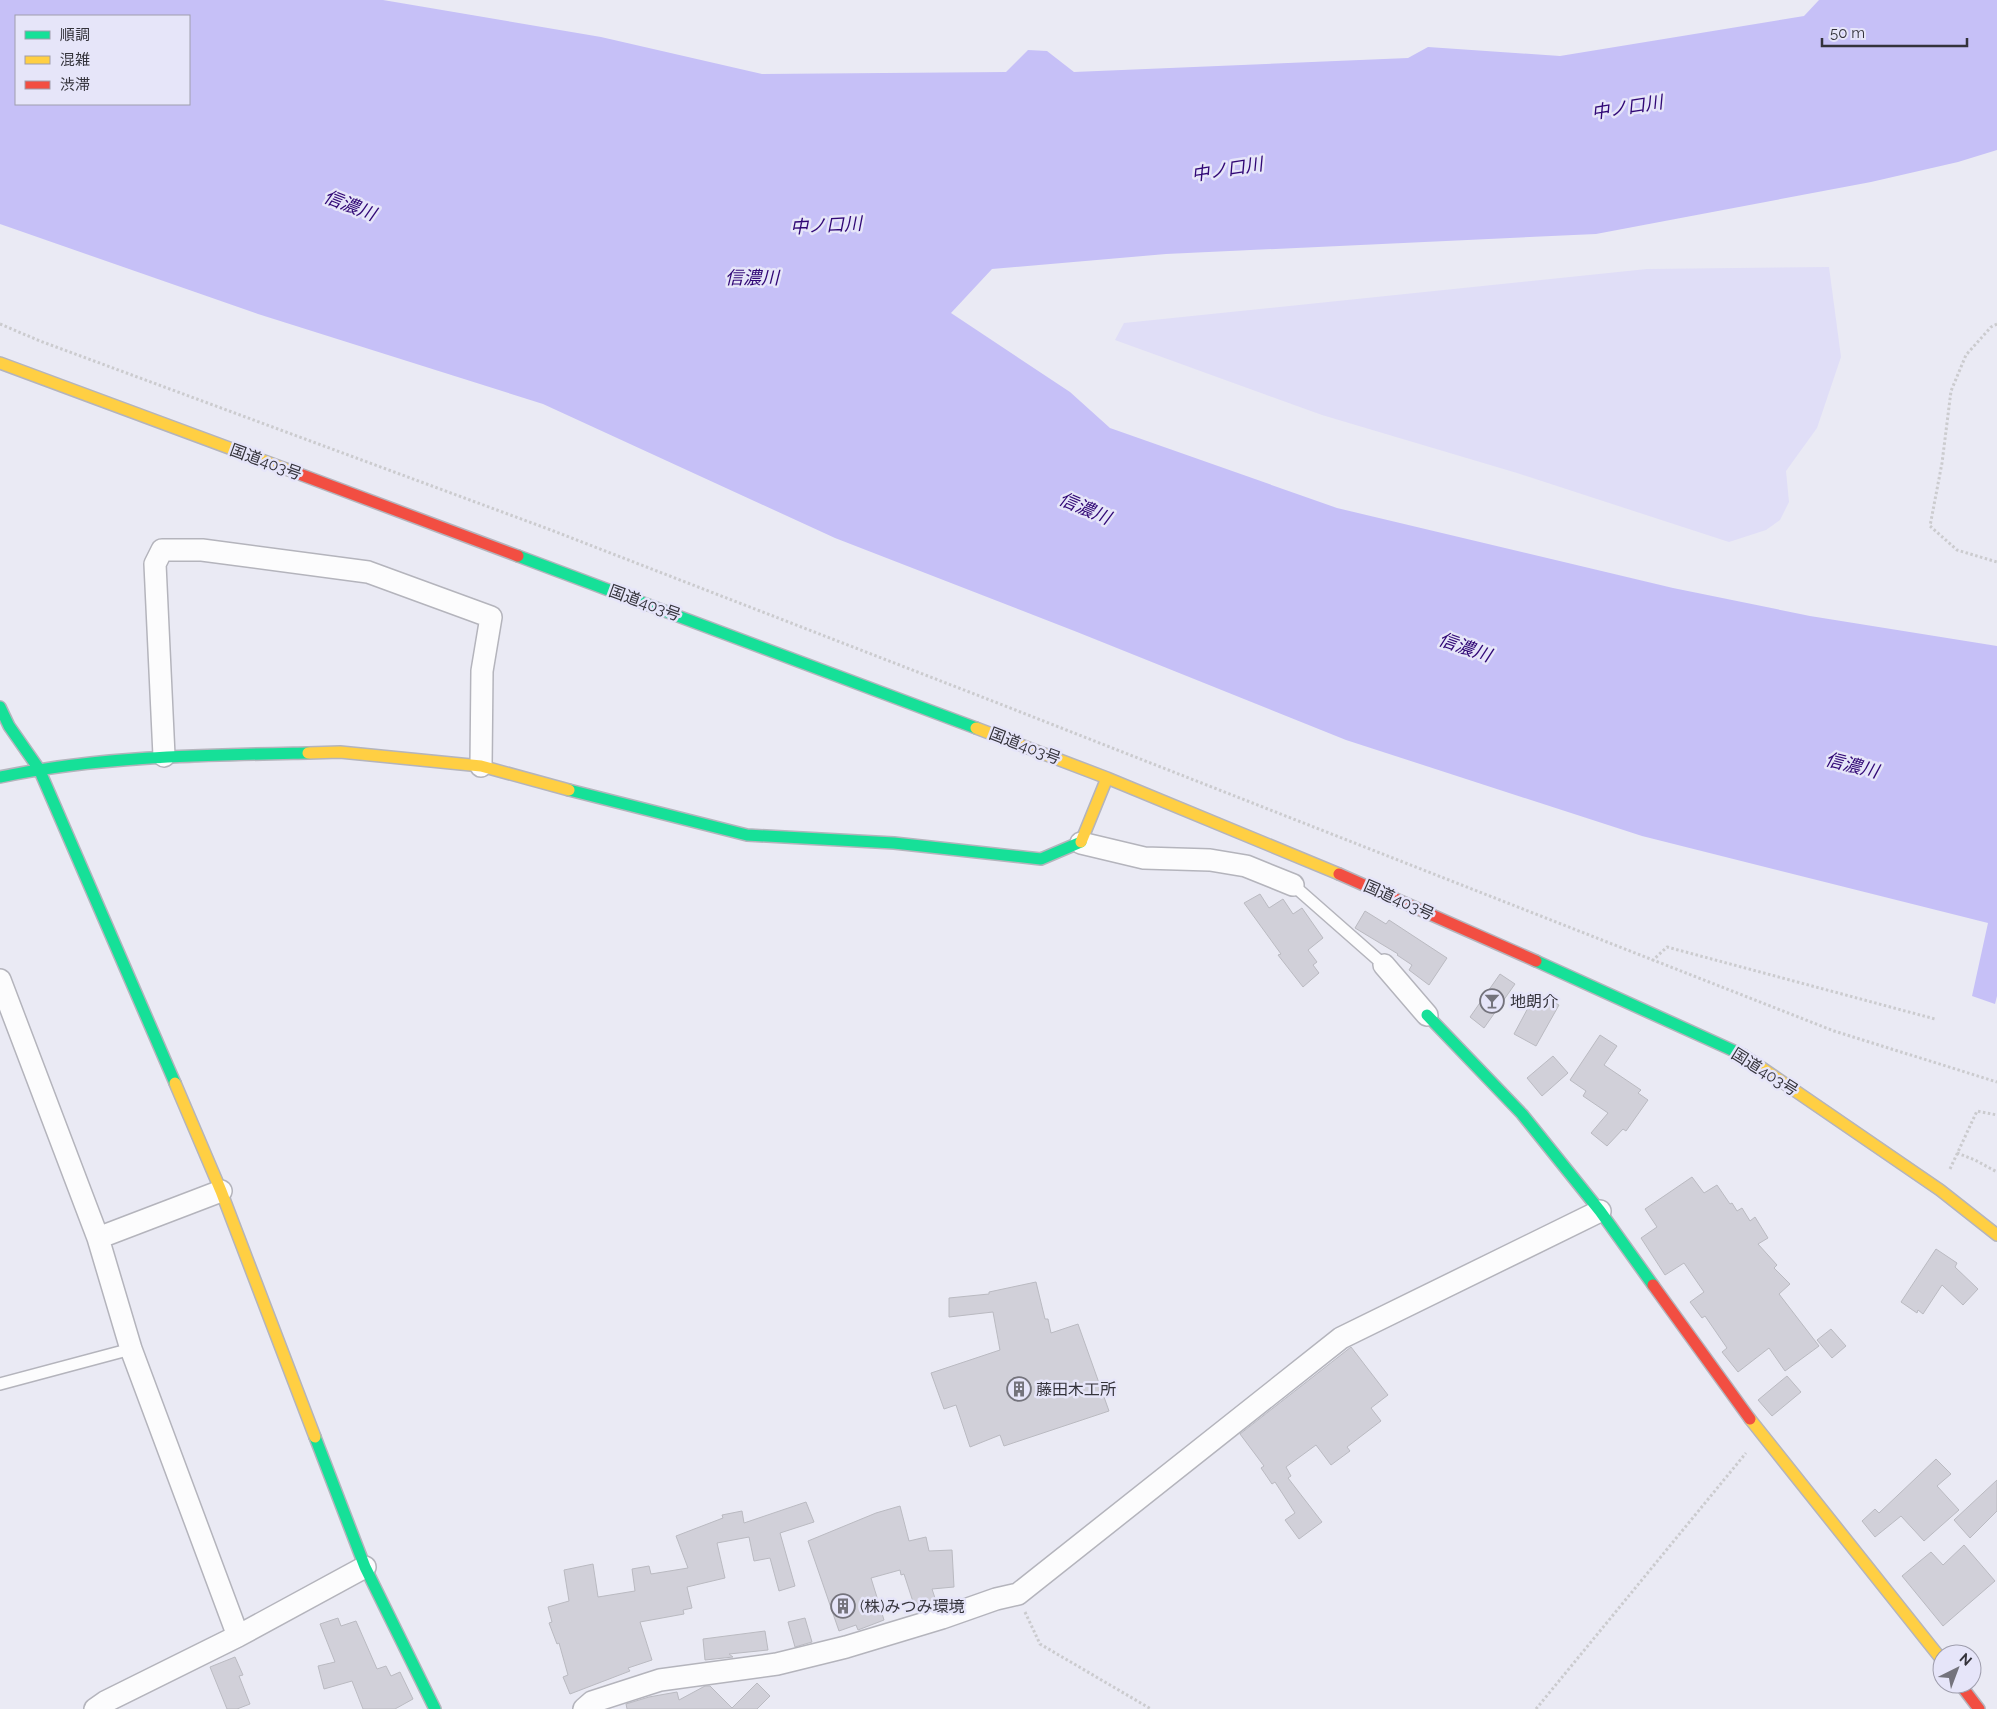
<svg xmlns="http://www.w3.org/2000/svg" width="1997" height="1709" font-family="Raleway,'Noto Sans JP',sans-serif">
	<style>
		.green { fill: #e0def7 }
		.water { fill: #c6c0f7; fill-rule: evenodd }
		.building { fill: #d1d0d9; stroke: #babac1 }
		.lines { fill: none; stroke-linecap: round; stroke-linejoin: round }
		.lane-casing { stroke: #b4b4bc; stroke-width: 14 }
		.street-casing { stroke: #b4b4bc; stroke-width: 24 }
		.fast-casing { stroke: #b4b4bc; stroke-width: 14 }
		.slow-casing { stroke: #b4b4bc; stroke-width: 14 }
		.jam-casing { stroke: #b4b4bc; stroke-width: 14 }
		.path { stroke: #cbcbce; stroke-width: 3; stroke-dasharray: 2.5 2.5; stroke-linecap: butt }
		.lane { stroke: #fcfcfd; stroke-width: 11 }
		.street { stroke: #fcfcfd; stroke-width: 21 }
		.fast { stroke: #16e098; stroke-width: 11 }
		.slow { stroke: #ffcf43; stroke-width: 11 }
		.jam { stroke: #f24e42; stroke-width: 11 }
		.labels { text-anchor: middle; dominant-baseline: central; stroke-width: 5; stroke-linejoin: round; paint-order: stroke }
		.street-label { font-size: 16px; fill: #34333b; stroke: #e6e5f9 }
		.poi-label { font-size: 16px; fill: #34333b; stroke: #e6e5f9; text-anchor: start }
		.water-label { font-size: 18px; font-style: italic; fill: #300775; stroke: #e6e5f9 }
	</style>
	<rect width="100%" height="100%" fill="#eaeaf4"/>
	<!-- green -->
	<path class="green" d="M1829,267L1841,357L1817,428L1786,471L1789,502L1780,520L1766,530L1729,542L1517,473L1322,415L1115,340L1124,323L1647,269Z"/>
	<!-- water -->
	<path class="water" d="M0,0H383L601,37L762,74L1006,72L1028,50L1047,51L1074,72L1408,58L1428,47L1560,56L1804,16L1819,0H1997V150L1958,162L1871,182L1596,234L1166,254L992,269L951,313L1070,392L1110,428L1337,508L1673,588L1810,616L1997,646V996L1995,1004L1972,996L1988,923L1642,836L1346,740L1077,632L835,538L543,404L258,314L0,224ZM16,16H189V104H16Z"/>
	<!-- building -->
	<path class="building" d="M1260,894L1269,908L1283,899L1293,914L1302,908L1323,938L1308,950L1317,962L1313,965L1319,973L1303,987L1278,955L1281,954L1244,903Z
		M1365,911L1386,924L1389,920L1447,958L1429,985L1409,970L1412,965L1397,955L1398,954L1355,928Z
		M1500,974L1515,984L1484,1028L1470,1017Z
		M1536,993L1559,1005L1536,1046L1514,1034Z
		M1600,1035L1617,1046L1604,1065L1641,1090L1638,1093L1648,1100L1626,1131L1623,1129L1607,1146L1591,1133L1608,1113L1583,1096L1586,1091L1570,1080Z
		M1553,1056L1568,1073L1542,1096L1527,1078Z
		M1692,1177L1704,1193L1717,1185L1730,1204L1732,1203L1737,1211L1742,1208L1750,1221L1755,1217L1768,1238L1758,1244L1777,1265L1774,1268L1790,1284L1779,1294L1819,1346L1785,1371L1769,1348L1738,1372L1722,1352L1727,1348L1705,1316L1702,1318L1690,1302L1704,1292L1684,1263L1665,1275L1641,1238L1657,1227L1645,1209Z
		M1936,1249L1957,1263L1955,1267L1978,1289L1963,1305L1942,1285L1923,1314L1918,1310L1917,1313L1901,1302Z
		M1036,1282L1045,1319H1048L1051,1333L1078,1324L1109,1411L1004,1446L1000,1435L970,1447L956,1405L944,1409L931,1373L1000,1350L993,1312L949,1317V1298L989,1294V1292Z
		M1831,1329L1846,1346L1832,1358L1817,1340Z
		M1351,1347L1388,1395L1371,1408L1381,1421L1347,1447L1350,1451L1331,1465L1316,1445L1286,1467L1291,1476L1288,1478L1322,1522L1299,1539L1285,1520L1295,1513L1275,1482L1272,1484L1261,1468L1264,1466L1240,1434Z
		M1787,1376L1801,1392L1772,1416L1758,1400Z
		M1936,1459L1951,1474L1937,1486L1959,1510L1924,1541L1901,1516L1875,1537L1862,1521L1875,1509L1879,1513Z
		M1997,1480V1511L1970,1538L1954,1520Z
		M806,1502L814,1522L780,1533L795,1586L779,1591L770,1558L754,1561L749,1537L717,1543L725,1578L687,1587L692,1608L683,1610L684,1614L640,1622L652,1660L628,1668L630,1671L570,1694L563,1677L568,1675L559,1643L557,1644L549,1623L552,1622L548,1607L569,1601L564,1570L593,1564L598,1597L635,1591L632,1569L649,1566L651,1574L688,1568L676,1536L723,1518L722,1515L742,1511L744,1523Z
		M900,1506L909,1541L926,1537L929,1551L952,1550L954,1587L932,1589L937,1604L916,1611L904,1574L901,1575L900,1570L871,1578L884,1620L858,1630L856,1625L839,1631L808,1541L876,1513Z
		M1964,1545L1995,1581L1943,1626L1902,1576L1931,1552L1943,1565Z
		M338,1618L341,1626L356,1621L377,1669L386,1666L391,1676L400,1672L413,1699L395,1709H363L352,1681L324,1689L318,1666L335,1662L320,1624Z
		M805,1618L812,1642L795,1647L788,1622Z
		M765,1631L768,1650L729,1654L733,1657L705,1660L703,1639Z
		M235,1657L243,1675L239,1676L250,1704L237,1709H227L210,1667Z
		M757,1683L770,1696L757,1709H627L626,1704L649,1697L677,1692L679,1700L705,1686H710L732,1708Z"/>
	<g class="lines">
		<!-- lane casing -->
		<g class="lane-casing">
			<path id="lane" d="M1293,885L1384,965
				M0,1384L131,1349"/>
		</g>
		<!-- street casing -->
		<g class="street-casing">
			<path id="street" d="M164,756L155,564L162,550H202L368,572L491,617L482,671L481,766
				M1081,843L1144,858L1210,860L1246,866L1293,885
				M1384,965L1427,1015
				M0,980L98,1238L131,1349L238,1636
				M98,1238L221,1191
				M95,1709L105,1702L238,1636L365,1567
				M584,1709L592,1702L660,1680L777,1664L846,1647L942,1618L996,1599L1018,1594L1341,1338L1600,1211"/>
		</g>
		<!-- fast casing -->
		<g class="fast-casing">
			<path id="fast" d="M518,556L976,728
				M0,707L9,726L39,769L175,1083
				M0,777C101,756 205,755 308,753
				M569,790L747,835L894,843L1041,859L1081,842
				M1536,961L1743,1055
				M1427,1015L1522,1114L1600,1211L1653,1285
				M315,1437L365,1567L435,1709"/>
		</g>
		<!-- slow casing -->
		<g class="slow-casing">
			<path id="slow" d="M0,363L294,472
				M976,728L1107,778L1339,874
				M308,753L340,752L481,766L569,790
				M1081,842L1107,778
				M1743,1055L1940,1190L1997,1235
				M175,1083L221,1191L315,1437
				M1750,1419L1942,1660"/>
		</g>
		<!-- jam casing -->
		<g class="jam-casing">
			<path id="jam" d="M294,472L518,556
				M1339,874L1536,961
				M1653,1285L1750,1419
				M1960,1684L1979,1709"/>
		</g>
		<!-- path -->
		<path class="path" d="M0,324L40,341L551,530L995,702L1834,1031L1997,1082
			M1997,324L1991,327L1966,355L1951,391L1942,463L1930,526L1957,550L1997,562
			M1652,961L1667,947L1935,1019
			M1957,1153L1975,1160L1997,1172
			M1950,1169L1977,1111L1997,1115
			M1025,1612L1040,1644L1151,1709
			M1536,1709L1746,1453"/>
		<!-- lane -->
		<use href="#lane" class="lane"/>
		<!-- street -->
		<use href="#street" class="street"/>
		<!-- fast -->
		<use href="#fast" class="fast"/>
		<!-- slow -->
		<use href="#slow" class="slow"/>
		<!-- jam -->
		<use href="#jam" class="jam"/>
	</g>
	<!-- icons -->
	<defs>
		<g id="bar-ring" transform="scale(1.25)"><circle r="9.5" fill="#e6e5f9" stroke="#74737c" stroke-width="1.5"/><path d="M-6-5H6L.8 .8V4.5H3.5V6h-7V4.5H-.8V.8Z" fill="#74737c"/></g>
		<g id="building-ring" transform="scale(1.25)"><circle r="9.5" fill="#e6e5f9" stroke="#74737c" stroke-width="1.5"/><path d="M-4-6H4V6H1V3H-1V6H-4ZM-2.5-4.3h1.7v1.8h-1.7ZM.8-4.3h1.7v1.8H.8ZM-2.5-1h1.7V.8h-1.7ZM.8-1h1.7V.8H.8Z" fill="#74737c"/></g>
	</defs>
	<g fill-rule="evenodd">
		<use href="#bar-ring" x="1492" y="1001"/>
		<use href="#building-ring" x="1019" y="1389"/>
		<use href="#building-ring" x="843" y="1606"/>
	</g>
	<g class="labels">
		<!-- street labels -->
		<g class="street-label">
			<text transform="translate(266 462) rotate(20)">国道403号</text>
			<text transform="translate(645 603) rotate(20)">国道403号</text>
			<text transform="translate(1025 746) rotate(21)">国道403号</text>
			<text transform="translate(1399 900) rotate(24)">国道403号</text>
			<text transform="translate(1765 1072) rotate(32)">国道403号</text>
		</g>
		<!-- poi labels -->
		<g class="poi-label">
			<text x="1510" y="1001">地朗介</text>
			<text x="1036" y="1389">藤田木工所</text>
			<text x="860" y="1606">(株)みつみ環境</text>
		</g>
		<!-- water labels -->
		<g class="water-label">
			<text transform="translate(1627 107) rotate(-9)">中ノ口川</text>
			<text transform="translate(1227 169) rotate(-9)">中ノ口川</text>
			<text transform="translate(350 205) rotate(21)">信濃川</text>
			<text transform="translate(826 225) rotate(-3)">中ノ口川</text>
			<text x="752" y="277">信濃川</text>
			<text transform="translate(1085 508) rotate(23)">信濃川</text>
			<text transform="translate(1465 647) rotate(19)">信濃川</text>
			<text transform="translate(1852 765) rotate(14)">信濃川</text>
		</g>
	</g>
	<!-- legend -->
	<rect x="15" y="15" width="175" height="90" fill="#e6e5f9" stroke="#9f9ead"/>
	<rect x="25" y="31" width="25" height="8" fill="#16e098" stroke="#9f9ead"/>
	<text x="60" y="40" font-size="15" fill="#34333b">順調</text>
	<rect x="25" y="56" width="25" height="8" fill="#ffcf43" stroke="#9f9ead"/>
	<text x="60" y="65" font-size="15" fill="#34333b">混雑</text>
	<rect x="25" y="81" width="25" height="8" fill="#f24e42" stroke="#9f9ead"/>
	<text x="60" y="90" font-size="15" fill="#34333b">渋滞</text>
	<!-- north arrow -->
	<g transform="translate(1957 1669) rotate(42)"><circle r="24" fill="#e6e5f9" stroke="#9f9ead"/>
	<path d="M0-4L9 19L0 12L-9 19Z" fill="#74737c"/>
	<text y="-8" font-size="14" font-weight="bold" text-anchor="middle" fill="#34333b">N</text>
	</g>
	<!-- scale -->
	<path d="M1822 38v8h145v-8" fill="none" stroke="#34333b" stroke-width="2.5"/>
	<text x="1830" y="38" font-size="15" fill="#34333b" stroke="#e6e5f9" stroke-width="4" paint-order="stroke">50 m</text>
</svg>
